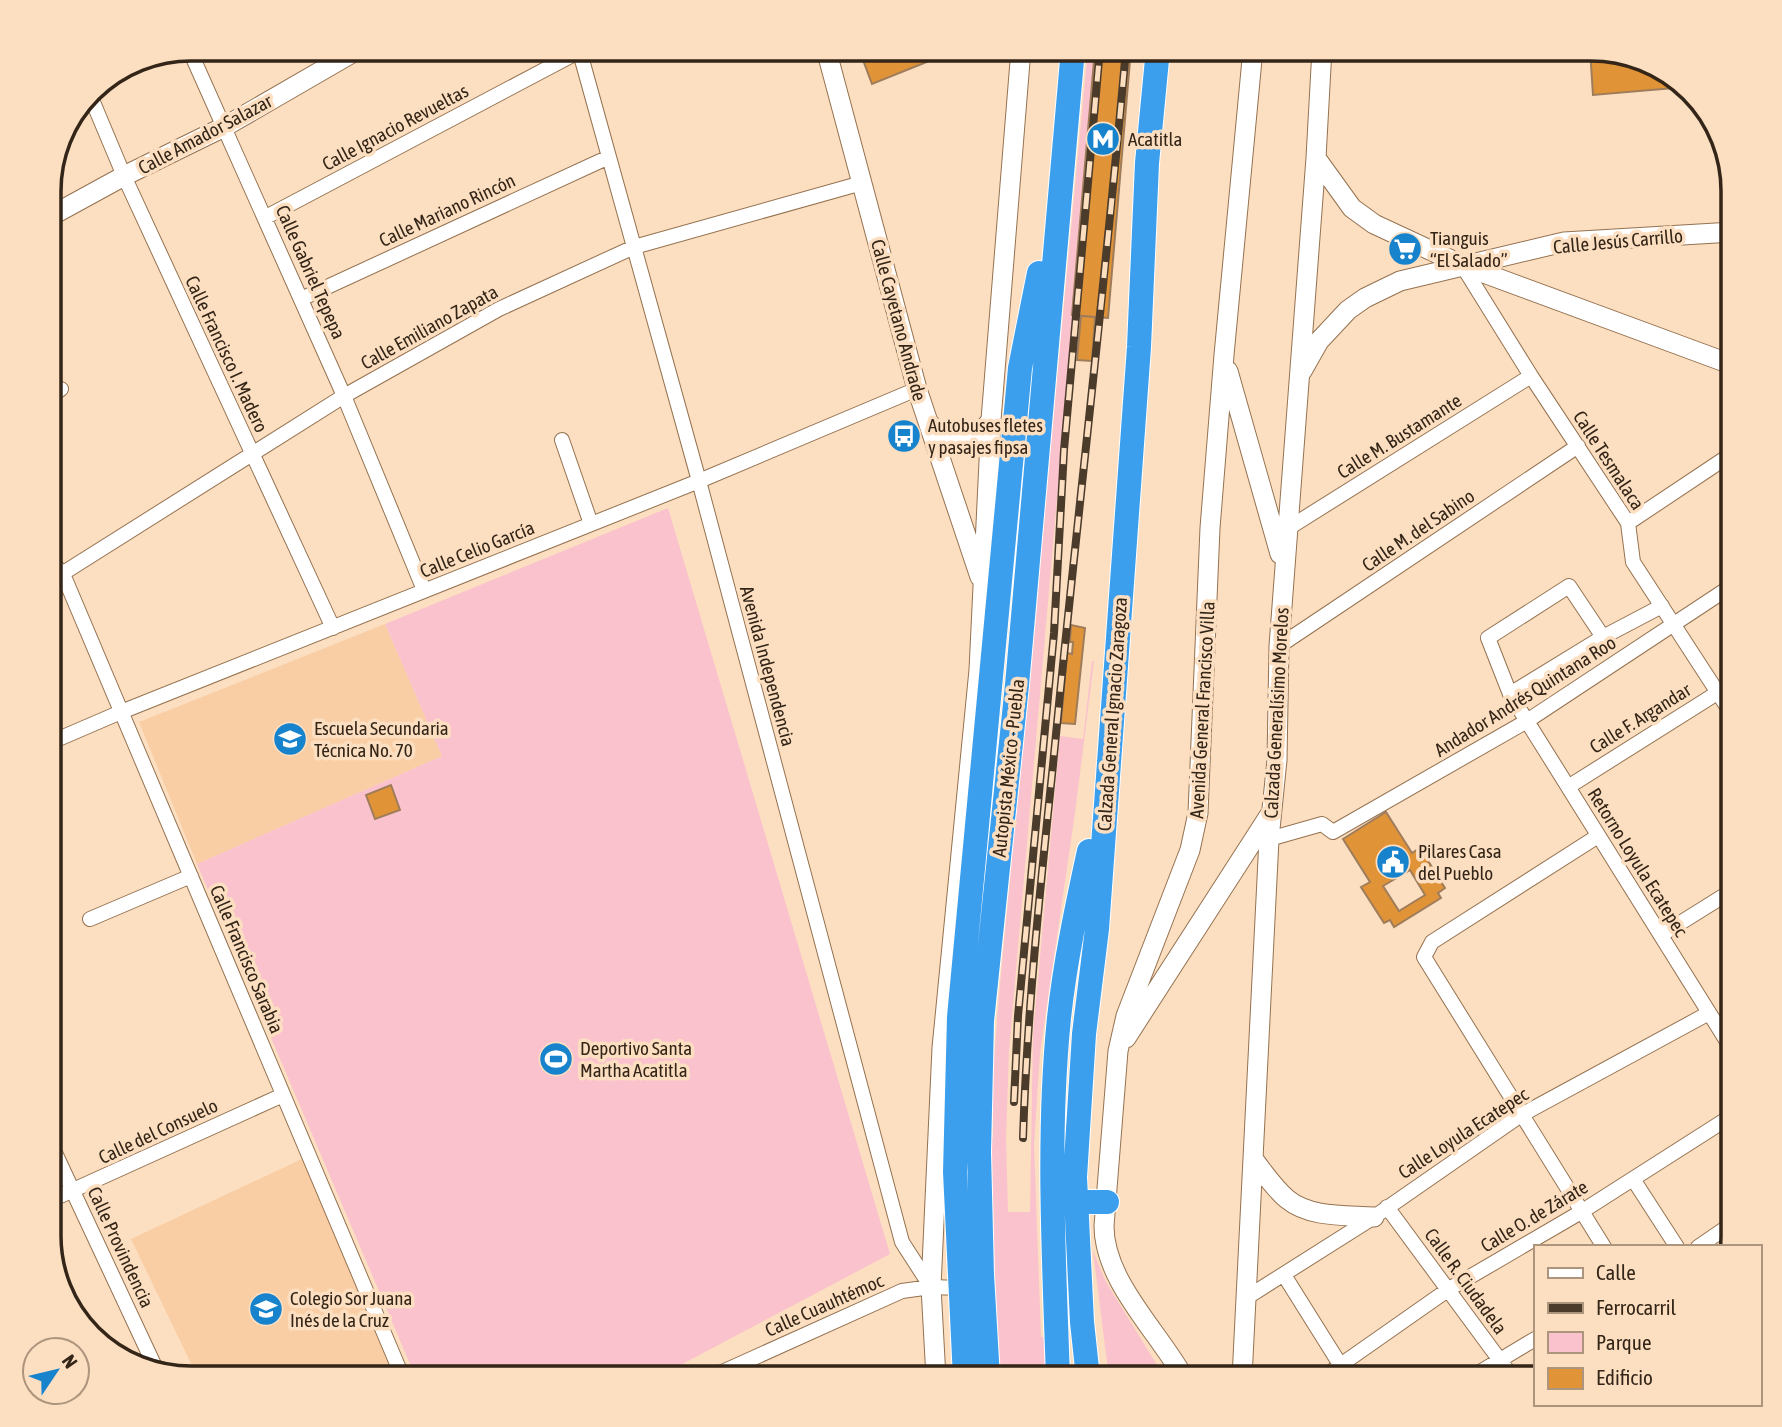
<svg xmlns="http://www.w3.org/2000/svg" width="1782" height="1427" font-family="'Asap Condensed',sans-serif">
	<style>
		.built { fill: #facea4 }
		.green { fill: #fac2cc }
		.building { fill: #e19338; stroke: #9f7d5b; stroke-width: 2; fill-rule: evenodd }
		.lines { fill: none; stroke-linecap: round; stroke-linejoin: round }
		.street-casing { stroke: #947250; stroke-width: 16 }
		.secondary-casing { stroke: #947250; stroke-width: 21 }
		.highway-casing { stroke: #fff; stroke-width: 26 }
		.street { stroke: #fff; stroke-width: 14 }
		.secondary { stroke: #fff; stroke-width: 19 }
		.highway { stroke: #3c9fed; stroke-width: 24 }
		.rail-casing { stroke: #4b3b2b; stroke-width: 8 }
		.rail { stroke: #fcdec1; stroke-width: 5; stroke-dasharray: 16; stroke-linecap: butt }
		.labels { text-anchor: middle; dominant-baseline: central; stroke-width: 7; stroke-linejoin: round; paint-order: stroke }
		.street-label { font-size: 19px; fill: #332517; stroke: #fcdec1 }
		.poi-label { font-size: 19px; fill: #332517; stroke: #fcdec1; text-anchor: start }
		.rim { fill: none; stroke: #332517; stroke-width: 3.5 }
	</style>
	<rect width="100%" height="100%" fill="#fcdec1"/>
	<!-- built -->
	<path class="built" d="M385,624L442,756L197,864L139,722Z
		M304,1158L398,1378H198L131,1239Z"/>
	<!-- green -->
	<path class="green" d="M1088,49H1096L1009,1051L1006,1139L1008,1212H1030L1033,1035L1060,736L1083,739L1092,661H1094L1075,813L1040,1053L1034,1144L1041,1337L1065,1335L1068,1378H975L964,1137L993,1138V1074L999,996Z
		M668,508L890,1254L656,1378H416L197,864L442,756L385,624Z
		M1093,1251L1106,1282L1165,1378H1109Z"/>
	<!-- building -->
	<path class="building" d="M889,49H959L872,84L863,60Z
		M1095,49H1131L1108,318L1072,315Z
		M1590,49L1645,60L1686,87L1593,95Z
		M1081,316L1095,317L1092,361L1077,360Z
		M1071,625L1085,628L1075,724L1061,723L1067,653L1072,654L1073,642H1070Z
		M391,785L400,810L375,819L366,795Z
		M1386,812L1412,853L1420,848L1445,888L1438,893L1441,898L1394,927L1390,920L1384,923L1361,887L1370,882L1343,839ZM1410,870L1425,895L1399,911L1383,886Z"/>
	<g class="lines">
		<!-- street casing -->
		<g class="street-casing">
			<path id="street" d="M189,49L344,396L424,590
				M579,49L699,481L902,1242L931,1287
				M90,95L124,176L333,628
				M266,217L580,51
				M1462,265L1531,376L1628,523L1633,562L1733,716
				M301,299L609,157
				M49,397L61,389
				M562,440L591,524
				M1628,523L1733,453
				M1287,529L1531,376
				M49,559L63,574L403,1378
				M49,582L344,396L499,309L634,247L862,183
				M1603,637L1662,606
				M1279,646L1578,446
				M1510,694L1603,637L1569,586L1488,638L1510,694L1733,1051
				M49,743L121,712L699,481L917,389
				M1568,787L1733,683
				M1598,836L1432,942L1424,957L1604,1247
				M1269,839L1322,824L1333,832L1527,721L1733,585
				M90,919L191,876
				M1661,935L1733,890
				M49,1140L157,1371
				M1633,1179L1677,1247
				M49,1201L283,1095
				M1387,1207L1513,1378
				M1698,1247L1733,1223
				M1284,1275L1341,1366
				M1246,1298L1374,1217L1521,1115L1709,1013
				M709,1378L902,1291L931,1287L960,1288
				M1322,1378L1449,1289L1581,1212L1733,1115
				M1470,1378L1535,1339"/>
		</g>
		<!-- secondary casing -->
		<g class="secondary-casing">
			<path id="secondary" d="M826,49L917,389L980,577
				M1316,158L1352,208L1374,224L1462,265L1733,365
				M49,217L124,176L224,127L359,49
				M1228,371L1280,554
				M1302,371L1319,341L1348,310L1365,298L1400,281L1564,242L1733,232
				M928,422C946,445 975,444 991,420
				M1126,1038L1269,816
				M1254,1160C1264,1173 1274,1188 1287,1199C1310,1218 1346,1215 1374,1217
				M936,1378L931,1287L942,1048L979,670L991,420L1021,49
				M1184,1378C1158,1331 1104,1281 1104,1226L1118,1051L1126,1016L1190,850L1198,813L1210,528L1224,355L1253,49
				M1242,1378L1269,839L1277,760L1279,646L1316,158L1322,49"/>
		</g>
		<!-- highway casing -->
		<g class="highway-casing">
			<path id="highway" d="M1075,1202H1107
				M965,1378L955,1172L959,1017L1020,368L1039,273
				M988,1378L982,1275L979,1152L982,1021L1017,685L1073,49
				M1058,1378C1054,1258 1047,1137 1059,1018C1065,962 1077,906 1089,851
				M1088,1378L1082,1322L1075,1177L1084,1034L1097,929L1139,347L1147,163L1158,49"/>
		</g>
		<!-- street -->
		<use href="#street" class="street"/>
		<!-- secondary -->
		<use href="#secondary" class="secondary"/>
		<!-- highway -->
		<use href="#highway" class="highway"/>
		<!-- rail casing -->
		<g class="rail-casing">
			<path id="rail" d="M1014,1102L1018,1016L1054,633L1064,450L1100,49
				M1023,1138C1027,1013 1040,890 1053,765C1076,526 1105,288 1126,49"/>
		</g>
		<!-- rail -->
		<use href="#rail" class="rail"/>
	</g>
	<!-- icons -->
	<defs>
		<g id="metro-disc" transform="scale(1.75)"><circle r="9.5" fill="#1883cd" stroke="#fcdec1"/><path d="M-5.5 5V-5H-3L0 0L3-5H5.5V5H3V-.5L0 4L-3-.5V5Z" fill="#fff"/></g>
		<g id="supermarket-disc" transform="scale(1.75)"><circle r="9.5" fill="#1883cd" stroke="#fcdec1"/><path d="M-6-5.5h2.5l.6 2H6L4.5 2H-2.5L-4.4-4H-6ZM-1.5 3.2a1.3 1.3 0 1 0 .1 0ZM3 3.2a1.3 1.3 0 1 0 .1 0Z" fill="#fff"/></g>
		<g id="bus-disc" transform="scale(1.75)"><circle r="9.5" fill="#1883cd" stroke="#fcdec1"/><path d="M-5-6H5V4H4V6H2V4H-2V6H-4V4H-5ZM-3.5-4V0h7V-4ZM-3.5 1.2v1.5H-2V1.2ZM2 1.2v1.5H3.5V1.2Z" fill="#fff"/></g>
		<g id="school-disc" transform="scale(1.75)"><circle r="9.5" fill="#1883cd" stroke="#fcdec1"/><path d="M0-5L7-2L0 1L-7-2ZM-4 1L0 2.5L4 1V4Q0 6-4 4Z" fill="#fff"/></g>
		<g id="civic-disc" transform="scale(1.75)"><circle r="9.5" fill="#1883cd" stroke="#fcdec1"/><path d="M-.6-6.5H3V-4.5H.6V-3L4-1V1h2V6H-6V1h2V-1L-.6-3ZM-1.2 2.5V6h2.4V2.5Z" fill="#fff"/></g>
		<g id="stadium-disc" transform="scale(1.75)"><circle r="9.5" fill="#1883cd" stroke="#fcdec1"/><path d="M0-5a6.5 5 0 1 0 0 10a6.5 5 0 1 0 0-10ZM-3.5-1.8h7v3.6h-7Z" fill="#fff"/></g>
	</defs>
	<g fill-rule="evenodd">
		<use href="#metro-disc" x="1103" y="139"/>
		<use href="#supermarket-disc" x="1405" y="249"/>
		<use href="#bus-disc" x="904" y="436"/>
		<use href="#school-disc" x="290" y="739"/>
		<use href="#civic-disc" x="1393" y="862"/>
		<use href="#stadium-disc" x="556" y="1059"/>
		<use href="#school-disc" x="266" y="1309"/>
	</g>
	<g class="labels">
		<!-- street labels -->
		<g class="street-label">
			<text transform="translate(395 127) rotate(-28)">Calle Ignacio Revueltas</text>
			<text transform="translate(205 134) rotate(-28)">Calle Amador Salazar</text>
			<text transform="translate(447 210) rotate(-25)">Calle Mariano Rincón</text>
			<text transform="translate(1618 241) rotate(-5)">Calle Jesús Carrillo</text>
			<text transform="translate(311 272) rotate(66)">Calle Gabriel Tepepa</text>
			<text transform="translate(899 320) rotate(75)">Calle Cayetano Andrade</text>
			<text transform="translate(429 327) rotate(-29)">Calle Emiliano Zapata</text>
			<text transform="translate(227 354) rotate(65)">Calle Francisco I. Madero</text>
			<text transform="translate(1399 436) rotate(-32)">Calle M. Bustamante</text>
			<text transform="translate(1609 460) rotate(57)">Calle Tesmalaca</text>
			<text transform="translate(1418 530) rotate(-34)">Calle M. del Sabino</text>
			<text transform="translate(477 549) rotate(-22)">Calle Celio García</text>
			<text transform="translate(768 666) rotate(75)">Avenida Independencia</text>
			<text transform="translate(1525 696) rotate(-32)">Andador Andrés Quintana Roo</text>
			<text transform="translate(1202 710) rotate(-87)">Avenida General Francisco Villa</text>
			<text transform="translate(1276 713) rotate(-87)">Calzada Generalísimo Morelos</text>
			<text transform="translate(1112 714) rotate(-86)">Calzada General Ignacio Zaragoza</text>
			<text transform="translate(1640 718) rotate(-32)">Calle F. Argandar</text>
			<text transform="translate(1008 768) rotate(-84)">Autopista México - Puebla</text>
			<text transform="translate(1638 862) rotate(58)">Retorno Loyula Ecatepec</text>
			<text transform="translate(247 959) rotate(67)">Calle Francisco Sarabia</text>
			<text transform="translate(158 1131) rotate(-25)">Calle del Consuelo</text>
			<text transform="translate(1463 1133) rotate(-33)">Calle Loyula Ecatepec</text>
			<text transform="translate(1534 1216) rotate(-31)">Calle O. de Zárate</text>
			<text transform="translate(121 1247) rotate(65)">Calle Provindencia</text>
			<text transform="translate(1466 1281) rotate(54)">Calle R. Ciudadela</text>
			<text transform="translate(824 1305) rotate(-24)">Calle Cuauhtémoc</text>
		</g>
		<!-- poi labels -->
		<g class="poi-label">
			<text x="1128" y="139">Acatitla</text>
			<text x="1430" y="238">Tianguis<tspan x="1430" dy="22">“El Salado”</tspan></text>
			<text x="928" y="425">Autobuses fletes<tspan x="928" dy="22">y pasajes fipsa</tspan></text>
			<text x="314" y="728">Escuela Secundaria<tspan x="314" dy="22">Técnica No. 70</tspan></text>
			<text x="1418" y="851">Pilares Casa<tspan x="1418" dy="22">del Pueblo</tspan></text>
			<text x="580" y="1048">Deportivo Santa<tspan x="580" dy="22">Martha Acatitla</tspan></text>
			<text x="290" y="1298">Colegio Sor Juana<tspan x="290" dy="22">Inés de la Cruz</tspan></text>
		</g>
	</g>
	<!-- crop -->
	<path d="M0 0H1782V1427H0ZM191 61H1591A130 130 0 0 1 1721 191V1236A130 130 0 0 1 1591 1366H191A130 130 0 0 1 61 1236V191A130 130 0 0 1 191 61Z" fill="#fcdec1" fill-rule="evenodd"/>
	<path class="rim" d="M191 61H1591A130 130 0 0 1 1721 191V1236A130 130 0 0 1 1591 1366H191A130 130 0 0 1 61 1236V191A130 130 0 0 1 191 61Z"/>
	<!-- legend -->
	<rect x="1534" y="1245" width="228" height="161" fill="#fcdec1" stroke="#ac947d" stroke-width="2"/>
	<rect x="1548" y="1268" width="35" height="10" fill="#ffffff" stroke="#ac947d" stroke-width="2"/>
	<text x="1596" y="1280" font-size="21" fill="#332517">Calle</text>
	<rect x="1548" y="1303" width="35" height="10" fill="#4b3b2b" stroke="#ac947d" stroke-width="2"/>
	<text x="1596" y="1315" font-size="21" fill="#332517">Ferrocarril</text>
	<rect x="1548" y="1332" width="35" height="21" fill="#fac2cc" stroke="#ac947d" stroke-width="2"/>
	<text x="1596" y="1350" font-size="21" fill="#332517">Parque</text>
	<rect x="1548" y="1368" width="35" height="21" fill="#e19338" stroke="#ac947d" stroke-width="2"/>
	<text x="1596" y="1385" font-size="21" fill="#332517">Edificio</text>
	<!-- north arrow -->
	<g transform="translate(56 1371) rotate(55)"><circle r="33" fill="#fcdec1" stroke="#ac947d" stroke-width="2"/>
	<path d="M0-5L12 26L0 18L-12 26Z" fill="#1883cd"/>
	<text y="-10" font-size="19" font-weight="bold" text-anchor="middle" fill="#332517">N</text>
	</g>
</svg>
